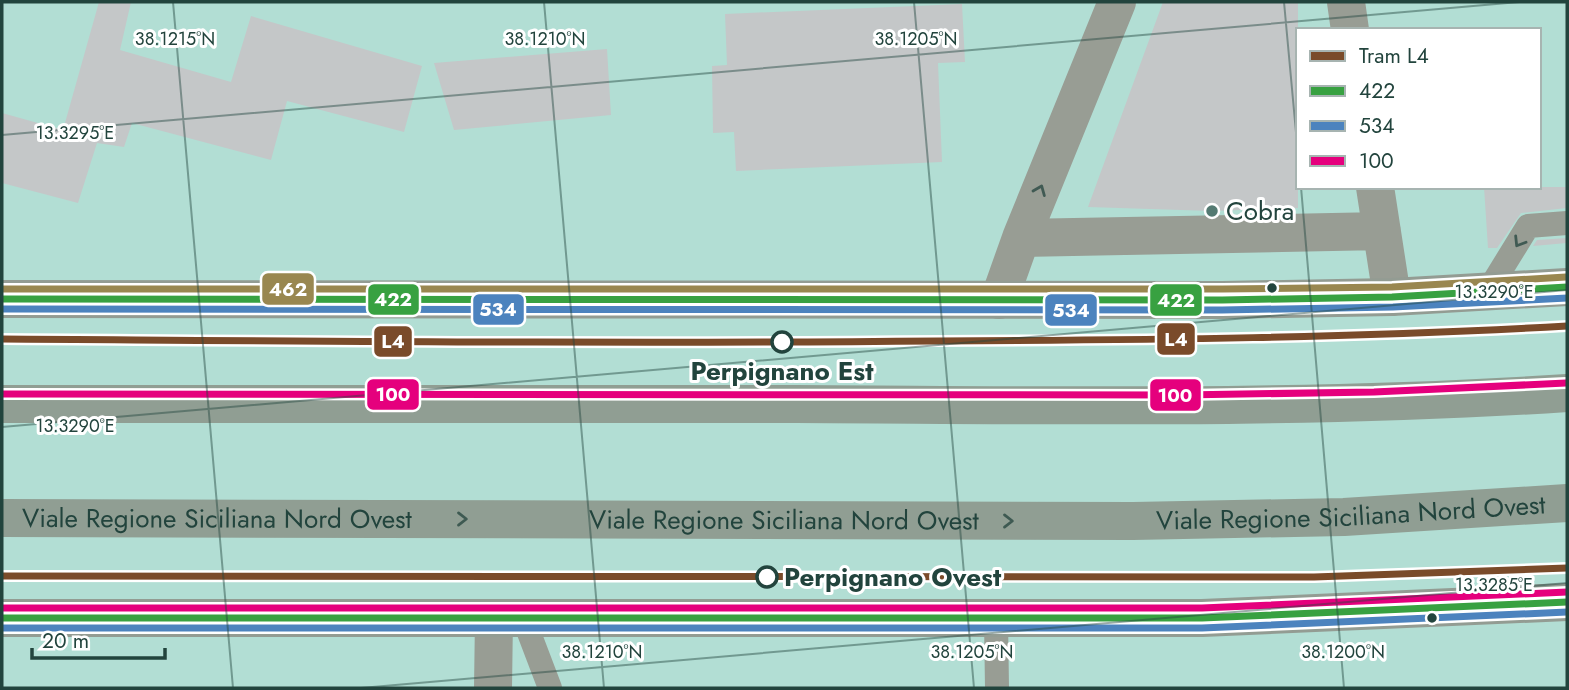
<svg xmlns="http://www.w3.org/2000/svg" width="1569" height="690" font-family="Jost,sans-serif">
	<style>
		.building { fill: #c4c7c8 }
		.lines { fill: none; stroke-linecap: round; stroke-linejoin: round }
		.lane { stroke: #989d94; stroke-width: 24 }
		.street { stroke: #989d94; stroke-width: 38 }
		.secondary { stroke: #939c93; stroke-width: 38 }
		.primary { stroke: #909e93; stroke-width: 38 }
		.bus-1-casing { stroke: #fff; stroke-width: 12 }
		.bus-2-casing { stroke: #fff; stroke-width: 12 }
		.bus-3-casing { stroke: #fff; stroke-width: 12 }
		.bus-4-casing { stroke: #fff; stroke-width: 12 }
		.bus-1 { stroke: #38a141; stroke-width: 7 }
		.bus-2 { stroke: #4c83be; stroke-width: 7 }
		.bus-3 { stroke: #e5007d; stroke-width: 7 }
		.bus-4 { stroke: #998750; stroke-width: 7 }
		.tram-1-casing { stroke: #fff; stroke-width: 12 }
		.tram-1 { stroke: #7a4b2a; stroke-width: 7 }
		.oneway { stroke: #405a53 }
		.oneway2 { stroke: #3e5a52 }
		.ticks { fill: none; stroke: #22443d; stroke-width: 2; stroke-opacity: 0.45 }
		.poi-dot { fill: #547a72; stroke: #fff; stroke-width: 2.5 }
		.bus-dot { fill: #22443d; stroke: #fff; stroke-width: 2.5 }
		.stop-dot { fill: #fff; stroke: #22443d; stroke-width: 3.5 }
		.labels { text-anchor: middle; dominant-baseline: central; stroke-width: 6; stroke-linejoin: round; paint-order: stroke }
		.poi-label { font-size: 26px; fill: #22443d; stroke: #fff; text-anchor: start }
		.stop-label { font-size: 26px; font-weight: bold; fill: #22443d; stroke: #fff }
		.street-label { font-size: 26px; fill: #22443d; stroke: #fff }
		.ticks-label { font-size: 18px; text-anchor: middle; fill: #22443d; stroke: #fff; stroke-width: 6; stroke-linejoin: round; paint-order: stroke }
		.line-badge { stroke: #fff; stroke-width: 2.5 }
		.badge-label { font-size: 19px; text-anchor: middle; font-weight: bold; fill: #fff }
	</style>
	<rect width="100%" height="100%" fill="#b2ded4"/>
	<!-- building -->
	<path class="building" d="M99,2H131L120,50L231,82L251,16L422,66L404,132L287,101L271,160L132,123L124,147L97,143L78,203L2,183V113L63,130Z
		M1163,2H1298V208L1212,211L1088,207Z
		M962,4L965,62L938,63L942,162L736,171L734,132L713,133L712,66L727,65L725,14Z
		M607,49L611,115L454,130L434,63Z
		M1484,187H1567V208L1521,213L1497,248H1488Z
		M1567,238V243L1533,246L1537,240Z"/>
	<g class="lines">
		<!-- lane -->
		<path class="lane" d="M1488,291L1528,226L1567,223
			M523,617L550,688
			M996,619L997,688"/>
		<!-- street -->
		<path class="street" d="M1346,2L1350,30
			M1375,187L1392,297
			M1021,238L1382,231
			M999,300L1021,238L1117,2
			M493,688L494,618"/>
		<!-- secondary -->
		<path class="secondary" d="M2,299L1222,300L1392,297L1567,287
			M2,618H1202L1567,602"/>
		<!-- primary -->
		<g class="primary">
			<path d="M2,404C267,403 532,402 796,404C1053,405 1311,410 1567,393"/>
			<path id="s1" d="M2,518L1133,521L1344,517L1567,503"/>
		</g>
		<!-- bus-1 casing -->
		<g class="bus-1-casing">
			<path id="bus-1" d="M2,299L1222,300L1392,297L1567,287
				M2,618H1202L1567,602"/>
		</g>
		<!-- bus-2 casing -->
		<g class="bus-2-casing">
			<path id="bus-2" d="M2,309L1222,310L1393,307L1567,298
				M2,628H1202L1567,612"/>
		</g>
		<!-- bus-3 casing -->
		<g class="bus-3-casing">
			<path id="bus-3" d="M2,394L1182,395L1374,392L1566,383
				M2,608H1202L1567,592"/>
		</g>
		<!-- bus-4 casing -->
		<g class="bus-4-casing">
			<path id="bus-4" d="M2,289H1222L1392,287L1566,277"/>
		</g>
		<!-- bus-1 -->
		<use href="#bus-1" class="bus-1"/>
		<!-- bus-2 -->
		<use href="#bus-2" class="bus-2"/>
		<!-- bus-3 -->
		<use href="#bus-3" class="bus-3"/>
		<!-- bus-4 -->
		<use href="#bus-4" class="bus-4"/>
		<!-- tram-1 casing -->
		<g class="tram-1-casing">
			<path id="tram-1" d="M2,339C314,341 626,344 938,341C1148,340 1358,338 1567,326
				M2,576L1314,577L1567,568"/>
		</g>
		<!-- tram-1 -->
		<use href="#tram-1" class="tram-1"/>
	</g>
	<!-- one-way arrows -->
	<defs><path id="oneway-chevron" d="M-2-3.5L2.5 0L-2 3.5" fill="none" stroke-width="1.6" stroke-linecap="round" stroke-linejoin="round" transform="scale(1.75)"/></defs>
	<g class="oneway">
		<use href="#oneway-chevron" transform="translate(1040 190) rotate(-68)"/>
		<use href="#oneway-chevron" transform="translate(1519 242) rotate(122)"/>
	</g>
	<g class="oneway2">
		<use href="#oneway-chevron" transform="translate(462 519)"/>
		<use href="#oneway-chevron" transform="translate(1008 521)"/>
	</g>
	<!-- ticks -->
	<path class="ticks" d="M173,2L233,688M544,2L604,688M914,2L974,688M1284,2L1298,154M2,135L1519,2M1301,187L1344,688M2,427L1567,290M361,688L1567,583"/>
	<!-- markers -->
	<circle class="poi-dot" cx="1212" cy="211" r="7"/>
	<g class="bus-dot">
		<circle cx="1272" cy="288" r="6"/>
		<circle cx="1432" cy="618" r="6"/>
	</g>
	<g class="stop-dot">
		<circle cx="782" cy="342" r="10"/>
		<circle cx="767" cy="577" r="10"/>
	</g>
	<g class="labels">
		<!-- poi labels -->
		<g class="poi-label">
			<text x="1226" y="211">Cobra</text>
		</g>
		<!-- stop labels -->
		<g class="stop-label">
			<text x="782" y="371">Perpignano Est</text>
			<text x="784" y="577" text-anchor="start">Perpignano Ovest</text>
		</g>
		<!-- street labels -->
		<g class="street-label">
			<text stroke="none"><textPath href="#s1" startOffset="1349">Viale Regione Siciliana Nord Ovest</textPath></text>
			<text stroke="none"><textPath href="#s1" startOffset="215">Viale Regione Siciliana Nord Ovest</textPath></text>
			<text stroke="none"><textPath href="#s1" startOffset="782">Viale Regione Siciliana Nord Ovest</textPath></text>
		</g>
	</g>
	<g class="ticks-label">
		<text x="175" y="45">38.1215°N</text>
		<text x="545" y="45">38.1210°N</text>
		<text x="916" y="45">38.1205°N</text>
		<text x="75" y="139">13.3295°E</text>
		<text x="1494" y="298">13.3290°E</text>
		<text x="75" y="432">13.3290°E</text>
		<text x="1494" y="591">13.3285°E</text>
		<text x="602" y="658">38.1210°N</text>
		<text x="972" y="658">38.1205°N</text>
		<text x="1343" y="658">38.1200°N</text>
	</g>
	<g class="line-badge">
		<rect x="261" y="272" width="54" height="34" rx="7" fill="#998750"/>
		<rect x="367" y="283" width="53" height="33" rx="7" fill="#38a141"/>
		<rect x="1149" y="283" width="54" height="34" rx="7" fill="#38a141"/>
		<rect x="472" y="293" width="53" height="33" rx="7" fill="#4c83be"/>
		<rect x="1044" y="293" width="54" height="34" rx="7" fill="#4c83be"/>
		<rect x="1156" y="322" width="40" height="34" rx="7" fill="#7a4b2a"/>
		<rect x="373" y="325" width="40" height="33" rx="7" fill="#7a4b2a"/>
		<rect x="366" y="378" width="54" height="33" rx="7" fill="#e5007d"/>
		<rect x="1149" y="378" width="53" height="34" rx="7" fill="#e5007d"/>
	</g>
	<g class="badge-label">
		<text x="288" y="296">462</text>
		<text x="393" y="306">422</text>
		<text x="1176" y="307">422</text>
		<text x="498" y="316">534</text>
		<text x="1071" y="317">534</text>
		<text x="1176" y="346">L4</text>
		<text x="393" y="348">L4</text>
		<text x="393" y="401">100</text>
		<text x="1175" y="402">100</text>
	</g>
	<!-- border -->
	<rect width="1569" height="690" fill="none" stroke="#22443d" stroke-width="7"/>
	<!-- legend -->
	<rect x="1296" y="28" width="245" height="161" fill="#ffffff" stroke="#a7b4b1" stroke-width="2"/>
	<rect x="1310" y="51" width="35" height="10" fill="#7a4b2a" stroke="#a7b4b1" stroke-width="2"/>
	<text x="1359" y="63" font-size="21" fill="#22443d">Tram L4</text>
	<rect x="1310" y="86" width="35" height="10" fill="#38a141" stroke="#a7b4b1" stroke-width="2"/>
	<text x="1359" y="98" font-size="21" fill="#22443d">422</text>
	<rect x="1310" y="121" width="35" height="10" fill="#4c83be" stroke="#a7b4b1" stroke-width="2"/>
	<text x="1359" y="133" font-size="21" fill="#22443d">534</text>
	<rect x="1310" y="156" width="35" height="10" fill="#e5007d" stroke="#a7b4b1" stroke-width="2"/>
	<text x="1359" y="168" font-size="21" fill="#22443d">100</text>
	<!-- scale -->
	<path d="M32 648v10h133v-10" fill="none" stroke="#22443d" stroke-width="3.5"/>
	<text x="42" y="648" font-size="21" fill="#22443d" stroke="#ffffff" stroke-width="5" paint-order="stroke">20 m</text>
</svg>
